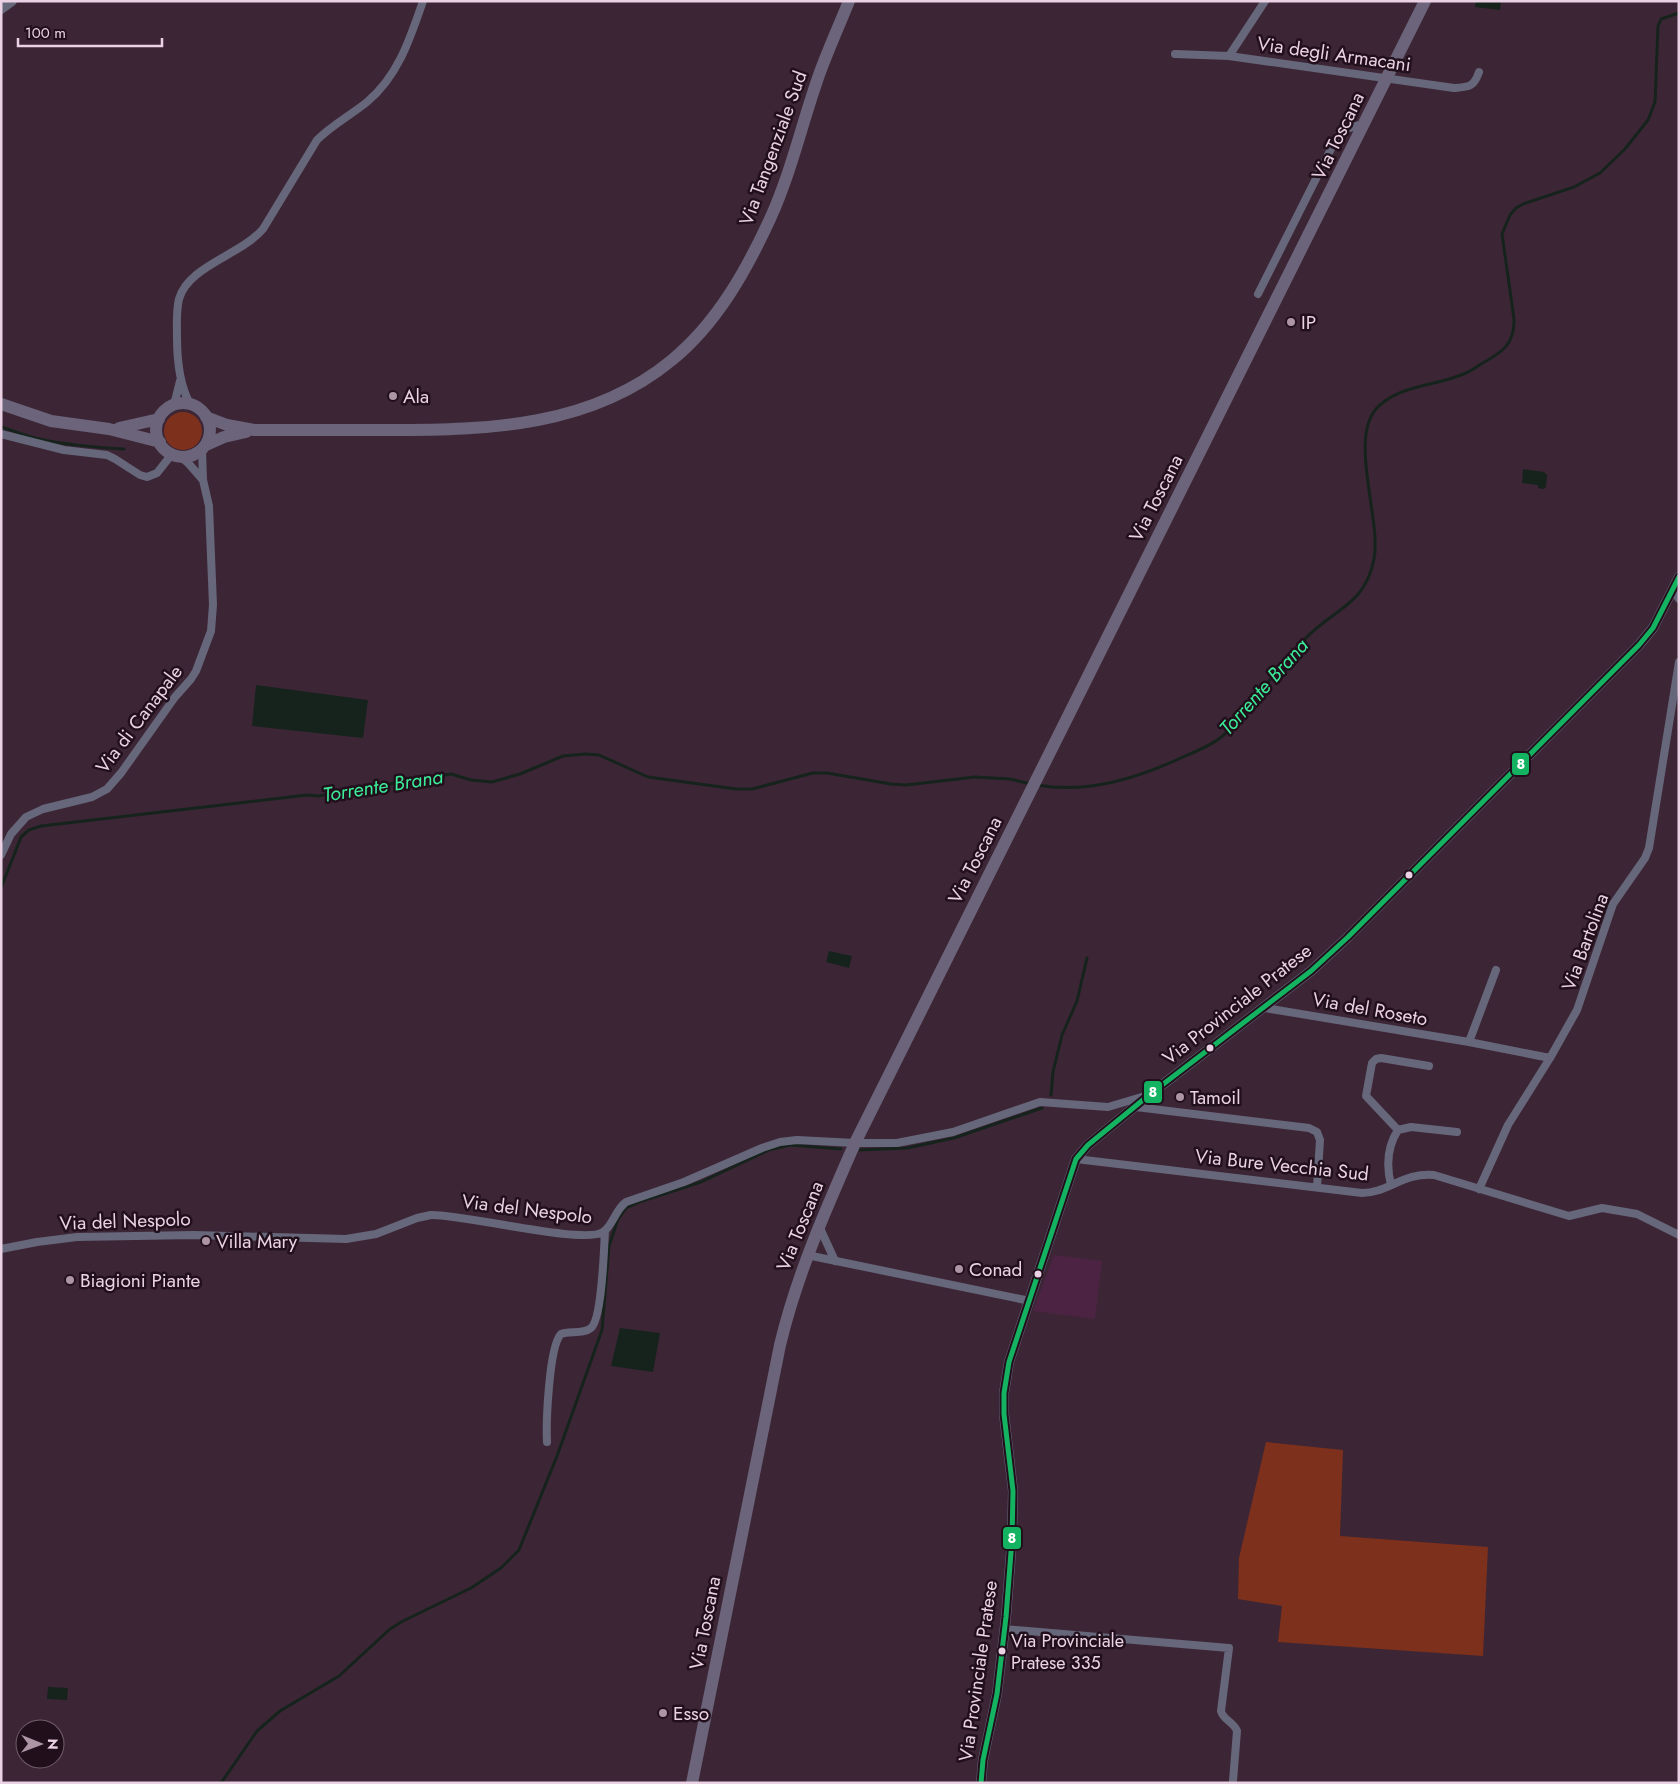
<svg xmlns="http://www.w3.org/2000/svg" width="1680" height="1784" font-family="Jost,sans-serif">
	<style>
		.built { fill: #4c2343 }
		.green { fill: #7d301b }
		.water { fill: #16231c }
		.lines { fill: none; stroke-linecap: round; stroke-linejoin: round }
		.stream { stroke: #16231c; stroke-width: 3 }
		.minor { stroke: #67677b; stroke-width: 8 }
		.tertiary { stroke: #67677b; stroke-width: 10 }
		.primary { stroke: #6b647a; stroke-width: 12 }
		.bus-1-casing { stroke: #21101c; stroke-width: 9 }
		.bus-1 { stroke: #13b361; stroke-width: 5 }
		.poi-dot { fill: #ad95a6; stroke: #21101c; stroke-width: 2 }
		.bus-dot { fill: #ead1e3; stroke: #21101c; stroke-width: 2 }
		.labels { text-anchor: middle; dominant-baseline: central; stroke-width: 5; stroke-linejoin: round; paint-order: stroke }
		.bus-label { font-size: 18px; fill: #ead1e3; stroke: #21101c; text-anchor: start }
		.street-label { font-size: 19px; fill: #ead1e3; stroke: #21101c }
		.poi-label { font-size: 19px; fill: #ead1e3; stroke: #21101c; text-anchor: start }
		.water-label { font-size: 20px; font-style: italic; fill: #3bec98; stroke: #21101c }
		.line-badge { stroke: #21101c; stroke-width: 2 }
		.badge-label { font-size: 14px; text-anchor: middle; font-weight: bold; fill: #fff }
	</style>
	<rect width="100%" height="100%" fill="#3c2636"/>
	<!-- built -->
	<path class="built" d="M1054,1255L1102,1261L1095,1319L1033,1311Z"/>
	<!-- green -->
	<path class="green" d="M164 431a19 19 0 1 1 38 0a19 19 0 1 1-38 0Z
		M1266,1442L1343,1450L1340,1536L1488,1547L1483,1656L1278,1642L1282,1606L1238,1599L1239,1558Z"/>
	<!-- water -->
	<path class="water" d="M1476,1H1501L1500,10L1475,7Z
		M1523,469L1544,472L1547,475L1546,487L1543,489L1538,488V485L1522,483Z
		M256,685L368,700L363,738L252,726Z
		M829,951L852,956L849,968L826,962Z
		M620,1328L660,1333L653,1372L611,1366Z
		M48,1687L68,1688L67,1700L47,1699Z"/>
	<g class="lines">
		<!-- stream -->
		<path class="stream" d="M1,427C12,430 23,435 35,438C64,445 94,447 124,449
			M1037,785C1088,794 1138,778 1183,757C1202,749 1219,742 1232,727C1256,698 1279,667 1305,639C1333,609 1365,606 1374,559C1382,519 1346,433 1380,405C1403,385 1434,386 1461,375C1468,373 1475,368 1481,364C1501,353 1515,345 1514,319L1502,234L1510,215L1516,208L1523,204L1574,187L1600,173L1625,149L1648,120L1655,102L1658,26L1661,19L1679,13
			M1,888L21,837L29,830L41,826L307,795L319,796L346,790L366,789L409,780L451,774L471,780L492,782L520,774L563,756L585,754L599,755L648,777L736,789H752L813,773H827L891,784L906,785L975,777L1010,779L1031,784
			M1051,1095L1053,1072L1062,1035L1077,1001L1087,958
			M860,1150L907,1148L954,1138L1042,1108
			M221,1783L257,1731L280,1711L339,1676L390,1629L403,1621L471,1588L501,1568L519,1550L557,1456L602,1330L609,1246L618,1219L626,1208L642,1201L701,1182L769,1150L790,1145L841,1149"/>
		<!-- minor -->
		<path class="minor" d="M1175,54L1229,56L1454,88C1469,87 1474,87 1479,72
			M1229,56L1265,1
			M1258,294L1337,137L1344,130L1365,123
			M190,404C179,384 177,360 177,337C177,325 176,311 179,299C188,266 241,255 263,229L317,140C332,125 351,115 367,102C398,76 410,39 423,1
			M174,405L180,381
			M1,434L64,450L107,455L115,459L140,475L147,477L157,473L172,454
			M180,456L189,464L203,480
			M1673,591L1679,599
			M1,855L11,834L26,817L43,809L92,797L107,789L121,773L175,697L191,679L196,671L211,631L213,605L209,506L203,480L202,450
			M1265,1008L1469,1042L1550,1058
			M1469,1042L1496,970
			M1136,1107L1309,1128L1317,1132L1320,1140L1317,1187
			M1398,1130L1366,1096L1372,1063L1376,1059L1381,1058L1429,1066
			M1076,1159L1362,1193C1388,1193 1404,1172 1434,1175L1569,1216L1602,1208L1637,1214L1679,1235
			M1391,1185C1386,1165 1387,1147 1398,1130L1411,1127L1457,1132
			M1479,1189L1508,1125L1550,1058L1577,1010L1613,904L1645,858L1649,848L1679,662
			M819,1226L835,1261
			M1,1249L37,1242L77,1237L194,1235L346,1239L376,1234L417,1218L431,1215C463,1214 584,1245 603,1232C613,1226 615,1210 626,1202L684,1182L762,1148L780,1142L797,1140L855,1143H897L953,1132L1040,1102L1108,1107L1145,1096
			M807,1255L1030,1301
			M547,1442C546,1423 549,1346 561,1334C569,1331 584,1334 591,1328C602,1319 604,1248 605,1231
			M1004,1629L1229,1648L1221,1711C1223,1720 1234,1722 1237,1731L1233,1781"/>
		<!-- tertiary -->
		<path class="tertiary" d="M1,9L12,1
			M981,1783L983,1760L997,1694L1006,1617L1012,1539L1013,1491L1004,1414V1393L1009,1362L1076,1159L1088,1145L1149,1095L1311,971L1348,937L1639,645L1653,628L1679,577"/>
		<!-- primary -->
		<path class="primary" d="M156 430a27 27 0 1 1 54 0a27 27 0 1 1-54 0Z
			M1,404L51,421L109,429L160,442
			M206,417L227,425L254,430C299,430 344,430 389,430C489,430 591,427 672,360C717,323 746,271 770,219C791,173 802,123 819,75C828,50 839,26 849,1
			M119,428L159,419
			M206,445L224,437L246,432
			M692,1783L780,1345C797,1274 826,1209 855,1143L1425,1"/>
		<!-- bus-1 casing -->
		<g class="bus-1-casing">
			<path id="bus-1" d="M981,1783L983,1760L997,1694L1006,1617L1012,1539L1013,1491L1004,1414V1393L1009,1362L1076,1159L1088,1145L1149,1095L1311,971L1348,937L1639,645L1653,628L1679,577"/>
		</g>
		<!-- bus-1 -->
		<use href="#bus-1" class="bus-1"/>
	</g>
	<!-- markers -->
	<g class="poi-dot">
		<circle cx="1291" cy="322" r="5"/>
		<circle cx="393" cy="396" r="5"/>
		<circle cx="1180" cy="1097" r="5"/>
		<circle cx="206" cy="1241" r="5"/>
		<circle cx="959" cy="1269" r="5"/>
		<circle cx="70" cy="1280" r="5"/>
		<circle cx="663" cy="1713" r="5"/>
	</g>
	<g class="bus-dot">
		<circle cx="1409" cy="875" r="4.5"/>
		<circle cx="1210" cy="1048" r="4.5"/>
		<circle cx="1038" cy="1274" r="4.5"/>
		<circle cx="1002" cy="1651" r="4.5"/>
	</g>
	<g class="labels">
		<!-- bus labels -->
		<g class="bus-label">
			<text x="1011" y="1641">Via Provinciale<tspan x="1011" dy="22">Pratese 335</tspan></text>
		</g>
		<!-- street labels -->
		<g class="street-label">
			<text transform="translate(1334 54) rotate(8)">Via degli Armacani</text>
			<text transform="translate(1338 136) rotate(-64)">Via Toscana</text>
			<text transform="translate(773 148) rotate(-70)">Via Tangenziale Sud</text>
			<text transform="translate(1156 498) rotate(-63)">Via Toscana</text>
			<text transform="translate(139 719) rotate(-53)">Via di Canapale</text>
			<text transform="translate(975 860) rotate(-63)">Via Toscana</text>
			<text transform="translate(1585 942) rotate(-70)">Via Bartolina</text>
			<text transform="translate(1237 1004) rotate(-38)">Via Provinciale Pratese</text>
			<text transform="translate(1370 1009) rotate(10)">Via del Roseto</text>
			<text transform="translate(1282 1165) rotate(6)">Via Bure Vecchia Sud</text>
			<text transform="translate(527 1209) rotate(7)">Via del Nespolo</text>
			<text transform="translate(125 1221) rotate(-2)">Via del Nespolo</text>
			<text transform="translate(800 1226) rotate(-68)">Via Toscana</text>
			<text transform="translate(705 1623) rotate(-79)">Via Toscana</text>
			<text transform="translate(978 1671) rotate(-82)">Via Provinciale Pratese</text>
		</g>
		<!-- poi labels -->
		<g class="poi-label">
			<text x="1301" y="322">IP</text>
			<text x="403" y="396">Ala</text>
			<text x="1190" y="1097">Tamoil</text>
			<text x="216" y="1241">Villa Mary</text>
			<text x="969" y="1269">Conad</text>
			<text x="80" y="1280">Biagioni Piante</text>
			<text x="673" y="1713">Esso</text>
		</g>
		<!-- water labels -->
		<g class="water-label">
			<text transform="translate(1264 687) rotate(-48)">Torrente Brana</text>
			<text transform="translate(383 786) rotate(-9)">Torrente Brana</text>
		</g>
	</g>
	<g class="line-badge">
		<rect x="1511" y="752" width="19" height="24" rx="5" fill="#13b361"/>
		<rect x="1143" y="1080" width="20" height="24" rx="5" fill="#13b361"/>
		<rect x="1002" y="1526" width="20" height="24" rx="5" fill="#13b361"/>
	</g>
	<g class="badge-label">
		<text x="1521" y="769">8</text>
		<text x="1153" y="1097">8</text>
		<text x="1012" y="1543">8</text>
	</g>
	<!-- border -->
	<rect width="1680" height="1784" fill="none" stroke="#ead1e3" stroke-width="5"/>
	<!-- north arrow -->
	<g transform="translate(40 1744) rotate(91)"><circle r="24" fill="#21101c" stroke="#715d6c"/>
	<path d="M0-4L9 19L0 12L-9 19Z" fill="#ad95a6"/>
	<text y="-8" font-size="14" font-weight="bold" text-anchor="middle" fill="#ead1e3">N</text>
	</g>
	<!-- scale -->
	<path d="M18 38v8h144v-8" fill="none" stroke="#ead1e3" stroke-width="2.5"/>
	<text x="25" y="38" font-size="15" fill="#ead1e3" stroke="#21101c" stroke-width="4" paint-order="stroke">100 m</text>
</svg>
